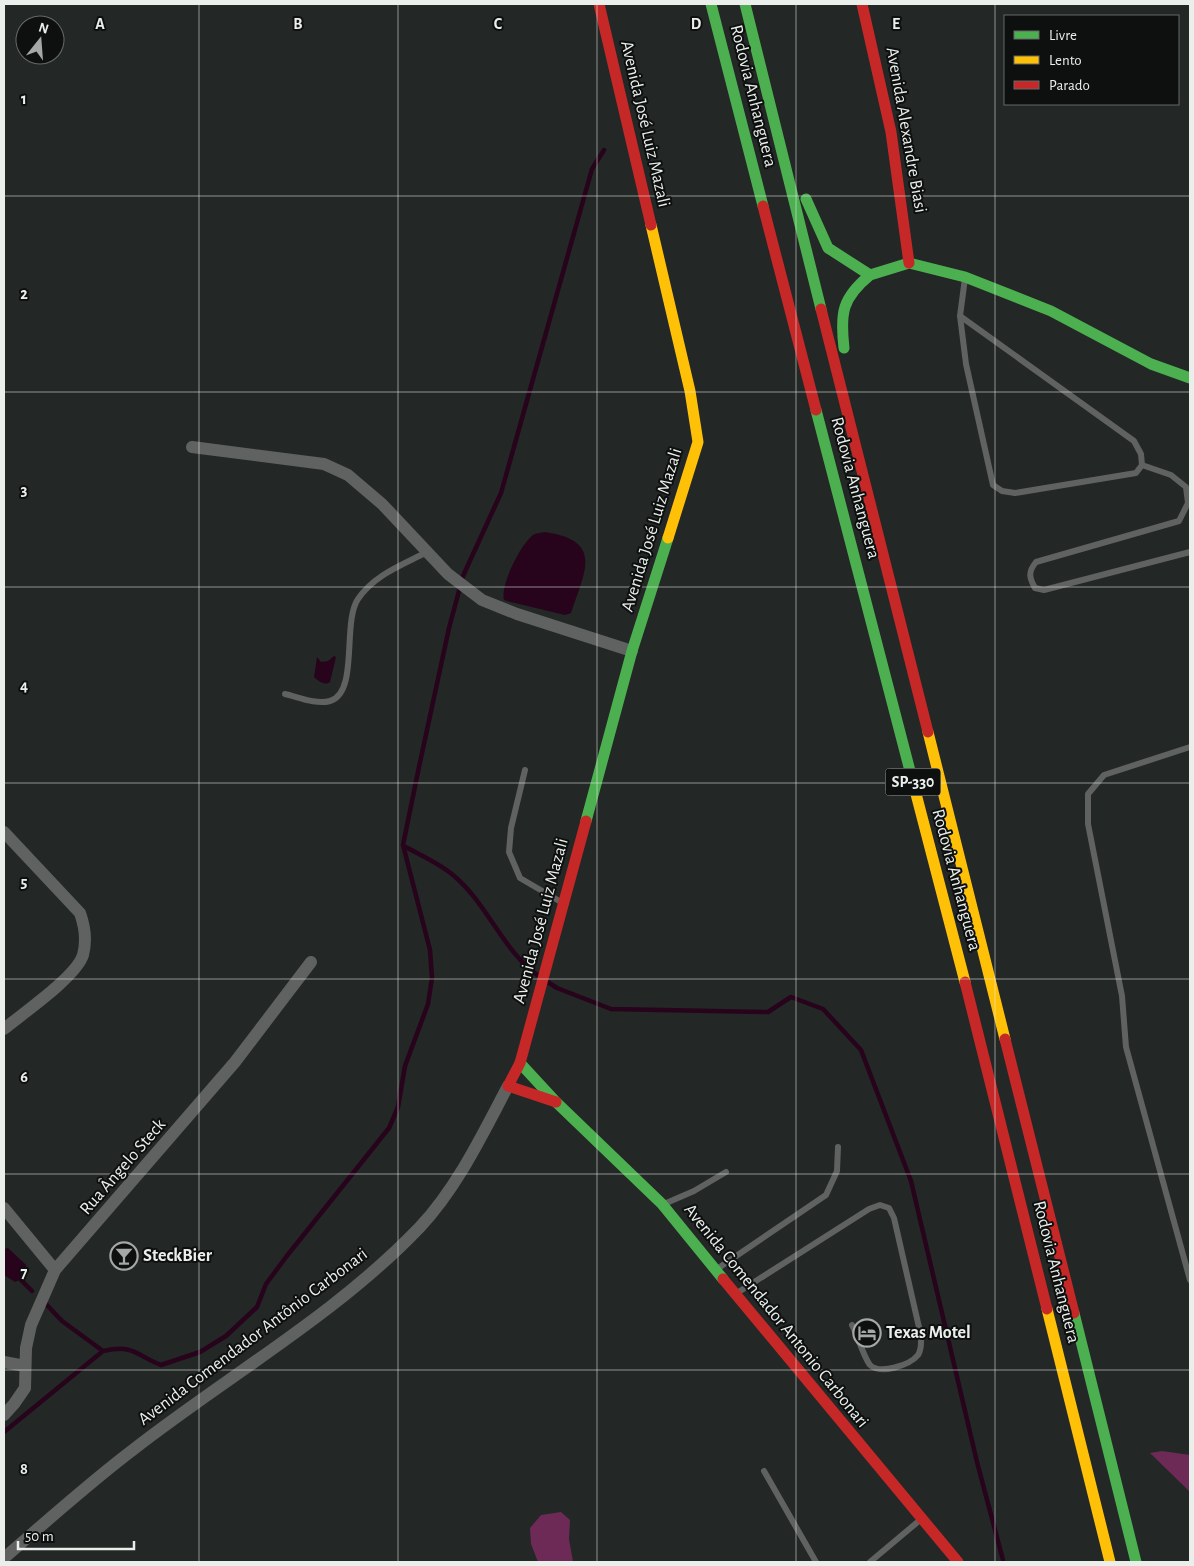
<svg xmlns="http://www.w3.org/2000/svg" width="1194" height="1566" font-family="'Alegreya Sans',sans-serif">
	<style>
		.forest { fill: #6e2a57 }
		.water { fill: #27041c }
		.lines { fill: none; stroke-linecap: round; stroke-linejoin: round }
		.stream { stroke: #27041c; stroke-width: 4.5 }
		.lane { stroke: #5f6260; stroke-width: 6 }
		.street { stroke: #5f6260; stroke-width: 12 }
		.fast { stroke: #4caf50; stroke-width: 11 }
		.slow { stroke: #ffc107; stroke-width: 11 }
		.jam { stroke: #c62828; stroke-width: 11 }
		.grid { fill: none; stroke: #eaefec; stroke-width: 1; stroke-opacity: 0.55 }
		.labels { text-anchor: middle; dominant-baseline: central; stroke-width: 4; stroke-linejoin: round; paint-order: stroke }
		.shield { fill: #0d100e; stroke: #a8aca9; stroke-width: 1 }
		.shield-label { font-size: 16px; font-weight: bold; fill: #eaefec }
		.street-label { font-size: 18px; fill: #eaefec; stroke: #0d100e }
		.poi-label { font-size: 18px; font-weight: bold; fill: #eaefec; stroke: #0d100e; text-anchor: start }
		.grid-label { font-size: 16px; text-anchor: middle; font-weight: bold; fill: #eaefec; stroke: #0d100e; stroke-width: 4; stroke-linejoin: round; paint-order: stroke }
	</style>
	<rect width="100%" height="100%" fill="#232725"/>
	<!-- forest -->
	<path class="forest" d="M1162,1451L1190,1455V1492L1150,1453Z
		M561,1512L570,1520L569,1539L573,1562H538L531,1544L530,1528L541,1515Z"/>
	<!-- water -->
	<path class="water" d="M545,532C605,541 584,572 571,613L565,615L511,602L504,600C500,585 521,544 533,535C536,533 541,533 545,532Z
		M334,656L336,657L330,682C325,686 318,681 314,677L317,657L321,662L328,661Z
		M8,1248L26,1265C27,1273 24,1279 15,1282L4,1275V1249Z"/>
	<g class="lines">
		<!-- stream -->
		<path class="stream" d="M404,846C420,855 439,863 453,875C488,904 503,952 540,977
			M546,981L557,988L611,1009L768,1012L791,997L823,1009L861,1050L911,1181L977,1462L1003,1560
			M21,1280L32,1291
			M46,1304L62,1321L103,1351
			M4,1432L103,1351C135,1344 135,1355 161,1365L200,1352L226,1336L257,1307L266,1284L286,1257L389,1128L398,1107L405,1066L428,1004L432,978L430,950L403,845L419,767L449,628L463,576L501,493L592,169L604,150"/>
		<!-- lane -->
		<path class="lane" d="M960,316L1134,441L1141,454L1142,465L1136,473L1015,493L1002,491L993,485L966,364L960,316L965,278
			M1142,465L1171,475L1186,487L1188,503L1179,521L1036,562C1028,572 1029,577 1035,588L1044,590L1190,552
			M285,694C298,697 316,705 330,701C359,693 342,622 358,599C374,575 402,565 427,552
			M1190,747L1104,775L1088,794V824L1122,996L1126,1047L1190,1280
			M525,770L511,828L509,852L520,878L561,902
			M664,1204L694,1191L726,1172
			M717,1269L826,1195L837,1171L838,1147
			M737,1293L869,1209L880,1205L889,1208L894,1218L921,1336C921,1342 922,1349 918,1355C910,1365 880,1375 870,1365C864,1358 857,1334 852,1325
			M764,1471L816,1562
			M870,1562L920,1520"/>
		<!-- street -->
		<path class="street" d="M192,447L324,464L348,475L382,504L448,574L482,600L517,614L632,651
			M4,832L80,913C85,927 87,940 83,955C76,977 23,1013 4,1029
			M4,1208L55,1270
			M4,1362L25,1366
			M4,1415L14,1404L25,1388L26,1348L31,1325L55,1270L235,1062L311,962
			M4,1558C47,1521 89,1483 134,1449C229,1375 337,1314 420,1227C458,1186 482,1135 508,1086"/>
		<!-- fast -->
		<path class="fast" d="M711,4L763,206
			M745,4L821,309
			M806,199L828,248L870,275C842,298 840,313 844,348
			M870,275L909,263L965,277L1051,311L1151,364L1190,378
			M816,410L915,790
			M586,821L632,651L668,538
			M520,1063L556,1102L662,1204L723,1279
			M1074,1313L1136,1562"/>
		<!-- slow -->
		<path class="slow" d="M651,225L690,391L698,442L668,538
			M928,732L1005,1039
			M915,790L965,982
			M1047,1309L1110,1562"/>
		<!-- jam -->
		<path class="jam" d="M599,4L651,225
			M862,4L891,132L909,263
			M763,206L816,410
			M821,309L928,732
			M965,982L1047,1309
			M1005,1039L1074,1313
			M556,1102L508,1086L520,1063L586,821
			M723,1279L958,1562"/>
	</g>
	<!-- grid -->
	<path class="grid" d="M199,4V1562M398,4V1562M597,4V1562M796,4V1562M995,4V1562M4,196H1190M4,392H1190M4,587H1190M4,783H1190M4,979H1190M4,1174H1190M4,1370H1190"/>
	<!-- icons -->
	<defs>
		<g id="bar-ring" transform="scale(1.4375)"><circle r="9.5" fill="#0d100e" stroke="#a4a9a6" stroke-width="1.5"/><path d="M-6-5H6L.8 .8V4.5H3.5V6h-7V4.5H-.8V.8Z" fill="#a4a9a6"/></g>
		<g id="hotel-ring" transform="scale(1.4375)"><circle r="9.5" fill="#0d100e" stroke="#a4a9a6" stroke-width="1.5"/><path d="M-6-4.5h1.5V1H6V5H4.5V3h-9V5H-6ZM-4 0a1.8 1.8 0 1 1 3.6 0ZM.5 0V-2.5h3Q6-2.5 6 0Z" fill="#a4a9a6"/></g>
	</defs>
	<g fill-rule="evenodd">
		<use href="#bar-ring" x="124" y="1256"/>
		<use href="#hotel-ring" x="867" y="1333"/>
	</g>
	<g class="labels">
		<!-- shield labels -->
		<rect class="shield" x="885.5" y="768.5" width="55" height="27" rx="4"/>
		<g class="shield-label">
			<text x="913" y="782">SP-330</text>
		</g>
		<!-- street labels -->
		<g class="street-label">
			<text transform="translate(753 96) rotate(76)">Rodovia Anhanguera</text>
			<text transform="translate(645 124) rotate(77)">Avenida José Luiz Mazali</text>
			<text transform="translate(906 130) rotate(80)">Avenida Alexandre Biasi</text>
			<text transform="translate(855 488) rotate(75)">Rodovia Anhanguera</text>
			<text transform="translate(652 530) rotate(-73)">Avenida José Luiz Mazali</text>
			<text transform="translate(956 880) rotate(75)">Rodovia Anhanguera</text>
			<text transform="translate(541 921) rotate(-75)">Avenida José Luiz Mazali</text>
			<text transform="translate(123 1167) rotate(-49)">Rua Ângelo Steck</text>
			<text transform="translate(1056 1272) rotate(76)">Rodovia Anhanguera</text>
			<text transform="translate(776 1316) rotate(51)">Avenida Comendador Antonio Carbonari</text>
			<text transform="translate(253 1337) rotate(-37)">Avenida Comendador Antônio Carbonari</text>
		</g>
		<!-- poi labels -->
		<g class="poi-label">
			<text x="143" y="1256">SteckBier</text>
			<text x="886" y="1333">Texas Motel</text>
		</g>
	</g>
	<g class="grid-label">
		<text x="100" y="29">A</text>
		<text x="298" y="29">B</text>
		<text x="498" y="29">C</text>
		<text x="696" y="29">D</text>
		<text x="896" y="29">E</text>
		<text x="24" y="104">1</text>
		<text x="24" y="299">2</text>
		<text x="24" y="495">3</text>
		<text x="24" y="691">4</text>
		<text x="24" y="887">5</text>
		<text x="24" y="1082">6</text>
		<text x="24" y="1278">7</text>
		<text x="24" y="1474">8</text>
	</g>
	<!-- border -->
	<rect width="1194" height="1566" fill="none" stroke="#eaefec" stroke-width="10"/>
	<!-- legend -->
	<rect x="1004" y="15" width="175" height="90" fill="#0d100e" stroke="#656967"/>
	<rect x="1014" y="31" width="25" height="8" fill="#4caf50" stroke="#656967"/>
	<text x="1049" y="40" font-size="15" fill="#eaefec">Livre</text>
	<rect x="1014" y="56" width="25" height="8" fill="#ffc107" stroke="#656967"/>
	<text x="1049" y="65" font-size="15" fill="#eaefec">Lento</text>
	<rect x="1014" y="81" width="25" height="8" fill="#c62828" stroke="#656967"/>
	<text x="1049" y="90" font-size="15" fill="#eaefec">Parado</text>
	<!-- north arrow -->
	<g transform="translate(40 40) rotate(17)"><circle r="24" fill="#0d100e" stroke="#656967"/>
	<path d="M0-4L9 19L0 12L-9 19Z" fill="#a4a9a6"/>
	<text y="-8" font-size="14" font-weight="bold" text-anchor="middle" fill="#eaefec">N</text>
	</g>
	<!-- scale -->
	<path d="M18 1541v8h116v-8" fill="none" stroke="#eaefec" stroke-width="2.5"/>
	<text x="25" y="1541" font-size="15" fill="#eaefec" stroke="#0d100e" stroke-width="4" paint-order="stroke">50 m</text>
</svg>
